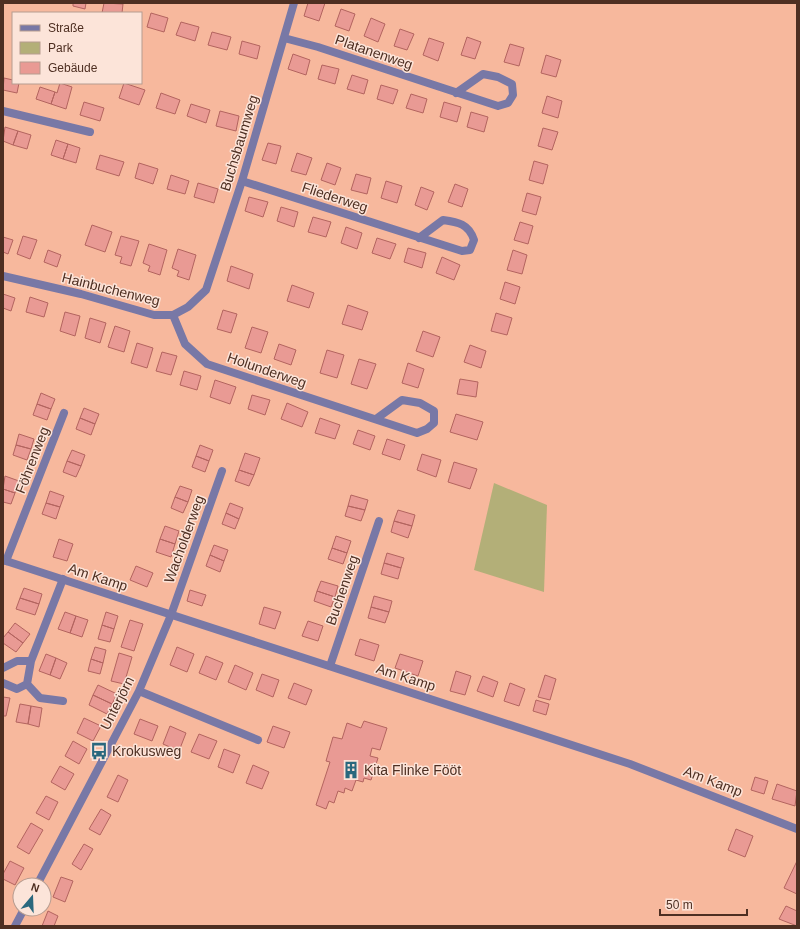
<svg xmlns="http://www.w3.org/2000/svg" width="800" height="929" font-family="Arial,sans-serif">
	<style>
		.green { fill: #b3af78 }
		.building { fill: #e99a94; stroke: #b3645f }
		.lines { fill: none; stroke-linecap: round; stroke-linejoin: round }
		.minor { stroke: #7878a6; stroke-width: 8 }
		.tertiary { stroke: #7878a6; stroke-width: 8 }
		.labels { text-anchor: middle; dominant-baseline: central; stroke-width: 3; stroke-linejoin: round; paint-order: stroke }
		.street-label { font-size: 14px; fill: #4e2f22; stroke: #fce4d9 }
		.poi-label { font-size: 14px; fill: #4e2f22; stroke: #fce4d9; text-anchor: start }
	</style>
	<rect width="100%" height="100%" fill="#f7b89d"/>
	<!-- green -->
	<path class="green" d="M494,483L547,505L544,592L474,570Z"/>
	<!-- building -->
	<path class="building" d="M73,3H86L85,9L73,6Z
		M104,3L123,4L122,13H102Z
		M308,3H325L319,21L304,16Z
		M341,9L355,14L349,31L335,26Z
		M151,13L168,18L164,32L147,27Z
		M371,18L385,24L378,42L364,36Z
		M181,22L199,27L195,41L176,35Z
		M400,29L414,34L407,50L394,46Z
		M212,32L231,37L227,50L208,45Z
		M467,37L481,42L475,59L461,55Z
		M429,38L444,43L438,61L423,55Z
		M242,41L260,46L257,59L239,54Z
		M510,44L524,48L519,66L504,62Z
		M293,54L310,60L306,75L288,69Z
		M546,55L561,60L556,77L541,73Z
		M322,65L339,69L335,84L318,79Z
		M352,75L368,80L364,94L347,89Z
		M4,78L13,80V83H19L17,93L3,90Z
		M60,83L72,87L66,109L51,104L55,92L57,93Z
		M124,83L145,90L139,105L119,98Z
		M381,85L398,90L393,104L377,99Z
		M40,87L55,92L51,104L36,99Z
		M161,93L180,100L175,114L156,108Z
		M411,94L427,99L423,113L406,108Z
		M547,96L562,101L558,118L542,113Z
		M84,102L104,108L100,121L80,115Z
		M444,102L461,107L457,122L440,117Z
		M191,104L210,110L206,123L187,116Z
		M220,111L239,116L236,131L216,126Z
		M471,112L488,117L484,132L467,127Z
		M5,127L18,131L13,145L3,141Z
		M543,128L558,132L552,150L538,146Z
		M18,131L31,135L27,149L13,145Z
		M56,140L68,144L63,159L51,155Z
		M268,143L281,146L276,164L262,160Z
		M68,144L80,148L76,163L63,159Z
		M297,153L312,158L306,175L291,171Z
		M100,155L124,162L119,176L96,169Z
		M534,161L548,165L543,184L529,180Z
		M139,163L158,169L153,184L135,178Z
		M327,163L341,168L335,185L321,180Z
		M356,174L371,178L367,194L351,190Z
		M171,175L189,181L185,194L167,189Z
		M386,181L402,186L397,203L381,198Z
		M198,183L218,189L214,203L194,197Z
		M455,184L468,189L462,207L448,202Z
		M421,187L434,192L427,210L415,205Z
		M527,193L541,197L536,215L522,211Z
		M249,197L268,202L263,217L245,211Z
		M281,207L298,212L294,227L277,221Z
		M313,217L331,222L326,237L308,232Z
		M520,222L533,226L528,244L514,240Z
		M92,225L112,232L105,252L85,245Z
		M346,227L362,233L357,249L341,243Z
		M23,236L37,240L30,259L17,254Z
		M121,236L139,241L131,266L120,263L122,257L115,255Z
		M3,237L13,240L8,254L3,252Z
		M377,238L396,244L390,259L372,253Z
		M149,244L167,250L160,275L148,271L150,266L143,263Z
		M408,248L426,253L422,268L404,262Z
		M178,249L196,255L189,280L177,276L179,271L172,268Z
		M48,250L61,255L57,267L44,262Z
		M513,250L527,255L522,274L507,270Z
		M442,257L460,265L454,280L436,273Z
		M231,266L253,274L249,289L227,281Z
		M505,282L520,287L515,304L500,299Z
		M292,285L314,293L309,308L287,301Z
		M3,294L15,298L11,311L3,308Z
		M30,297L48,303L44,317L26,312Z
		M348,305L368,312L362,330L342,324Z
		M223,310L237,314L231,333L217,329Z
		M65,312L80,316L75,336L60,331Z
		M496,313L512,318L507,335L491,331Z
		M90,318L106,323L100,343L85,338Z
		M115,326L130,331L124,352L108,347Z
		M252,327L268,332L261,353L245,348Z
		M423,331L440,337L433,357L416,351Z
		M137,343L153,348L147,368L131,363Z
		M279,344L296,350L291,365L274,359Z
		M470,345L486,351L481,368L464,362Z
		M327,350L344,355L337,378L320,373Z
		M162,352L177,356L171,375L156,371Z
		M359,359L376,364L367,389L351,384Z
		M408,363L424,369L418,388L402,383Z
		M184,371L201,376L197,390L180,385Z
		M460,379L478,382L476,397L457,394Z
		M215,380L236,387L230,404L210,397Z
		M41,393L55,399L51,409L37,404Z
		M252,395L270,400L265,415L248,409Z
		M287,403L308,412L302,427L281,419Z
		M37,404L51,409L47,420L33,415Z
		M84,408L99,414L95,424L80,418Z
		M456,414L483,422L477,440L450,432Z
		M80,418L95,424L91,435L76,429Z
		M320,418L340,425L335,439L315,433Z
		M358,430L375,436L370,450L353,444Z
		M19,434L34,439L31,449L16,445Z
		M387,439L405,445L400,460L382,454Z
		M16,445L31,449L27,460L13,455Z
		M200,445L213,450L209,461L196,456Z
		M72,450L85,455L81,466L67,461Z
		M245,453L260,458L254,475L239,470Z
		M422,454L441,460L436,477L417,470Z
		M196,456L209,461L205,472L192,467Z
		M67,461L81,466L76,477L63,472Z
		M454,462L477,469L470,489L448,482Z
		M239,470L254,475L249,486L235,481Z
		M5,476L19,481L15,493L3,489Z
		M180,486L192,490L188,502L175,497Z
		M3,489L15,493L11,504L3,502Z
		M50,491L64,496L60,507L46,503Z
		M351,495L368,500L365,510L348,506Z
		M175,497L188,502L183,513L171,508Z
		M46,503L60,507L56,519L42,514Z
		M230,503L243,508L239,519L226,513Z
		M348,506L365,510L361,521L345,516Z
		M398,510L415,515L412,526L394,521Z
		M226,513L239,519L235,529L222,524Z
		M394,521L412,526L408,538L391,532Z
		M165,526L179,531L175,544L160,539Z
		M336,536L351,541L347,553L332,548Z
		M59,539L73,544L67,561L53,557Z
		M160,539L175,544L171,557L156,552Z
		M214,545L228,550L224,561L210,555Z
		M332,548L347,553L343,564L328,559Z
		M387,553L404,558L401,568L384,563Z
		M210,555L224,561L220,572L206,566Z
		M384,563L401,568L398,579L381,574Z
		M136,566L153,573L147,587L130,580Z
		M321,581L338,586L335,597L317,591Z
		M24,588L42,594L39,604L20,598Z
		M190,590L206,595L202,606L187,601Z
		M317,591L335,597L331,607L314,601Z
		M374,596L392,601L389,612L371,607Z
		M20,598L39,604L35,615L16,609Z
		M264,607L281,612L275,629L259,624Z
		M371,607L389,612L385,623L368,618Z
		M65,612L76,616L70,633L58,629Z
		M106,612L118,616L114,629L102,625Z
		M76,616L88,620L82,637L70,633Z
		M130,620L143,624L134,651L121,647Z
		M308,621L323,626L318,641L302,636Z
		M15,623L30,634L23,643L8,632Z
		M102,625L114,629L110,642L98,639Z
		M8,632L23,643L16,652L3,643V638Z
		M360,639L379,645L374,661L355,655Z
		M95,647L106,650L103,663L91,659Z
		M177,647L194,654L187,672L170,665Z
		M119,653L132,657L124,684L111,681Z
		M46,654L56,658L50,675L39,671Z
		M400,654L423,661L418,676L395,668Z
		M206,656L223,663L216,680L199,673Z
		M56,658L67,663L60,679L50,675Z
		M91,659L103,663L100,674L88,671Z
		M235,665L253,673L246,690L228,682Z
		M456,671L471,676L465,695L450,691Z
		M262,674L279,680L273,697L256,690Z
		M545,675L556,679L550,700L538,697Z
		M483,676L498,682L493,697L477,691Z
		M294,683L312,690L306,705L288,698Z
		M510,683L525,689L519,706L504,701Z
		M98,685L117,694L112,704L93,695Z
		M93,695L112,704L107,714L89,705Z
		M3,697L10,698L6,716H3Z
		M536,700L549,704L546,715L533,711Z
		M20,704L31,706L28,724L16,722Z
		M31,706L42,708L39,727L28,724Z
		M84,718L101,726L93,741L77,733Z
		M140,719L158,726L152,741L134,734Z
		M364,721L387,728L380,750L372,748L370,756L378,758L371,780L364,778L363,782L356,780L352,791L345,788L344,793L338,791L334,803L329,801L326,809L316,805L330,762L326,761L333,737L342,739L347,723L361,728Z
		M170,726L186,733L179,751L163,744Z
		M273,726L290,732L284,748L267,742Z
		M199,734L217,741L209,759L191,752Z
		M73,741L87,749L79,764L65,756Z
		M224,749L240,755L233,773L218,767Z
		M253,765L269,772L262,789L246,783Z
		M60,766L74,774L65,790L51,782Z
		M118,775L128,780L118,802L107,797Z
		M755,777L768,781L764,794L751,790Z
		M777,784L797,791L795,806L772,799Z
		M46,796L58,802L49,820L36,813Z
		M101,809L111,815L100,835L89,829Z
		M31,823L43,830L29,854L17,847Z
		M736,829L753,836L745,857L728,850Z
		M84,844L93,849L81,870L72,864Z
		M10,861L24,868L15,885L3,879V874Z
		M797,861V894L784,888Z
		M61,877L73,881L65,902L53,897Z
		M786,906L797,911V926L779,919Z
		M48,911L58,916L54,926H42Z"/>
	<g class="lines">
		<!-- minor -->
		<path class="minor" d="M284,38L318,47L498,106L508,103L513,95L512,84L498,77L483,74L456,93
			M3,111L90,132
			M242,181L462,251L470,250L474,240C469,224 458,222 443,220L419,238
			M3,276L81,294L154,315H173L188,307L206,290L242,181L294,3
			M173,315L185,344L207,364L417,433L427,429L434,423V411L420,403L402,400L376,419
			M6,561L64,413
			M330,666L379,521
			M3,668L17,661H31L63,579
			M3,683L17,689L27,684L31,661
			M27,684L40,698L63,701
			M139,691L258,740
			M37,885L139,691L171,615L222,471
			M15,926L24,909"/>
		<!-- tertiary -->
		<path class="tertiary" d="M3,560L630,764L797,829"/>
	</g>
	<!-- icons -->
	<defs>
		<g id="bus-bare" transform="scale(1.38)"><path d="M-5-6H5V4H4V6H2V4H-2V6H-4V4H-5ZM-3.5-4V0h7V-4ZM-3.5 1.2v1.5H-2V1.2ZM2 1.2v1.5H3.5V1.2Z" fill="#2a687e" stroke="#fce4d9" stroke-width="2.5" paint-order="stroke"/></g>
		<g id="building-bare" transform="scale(1.38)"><path d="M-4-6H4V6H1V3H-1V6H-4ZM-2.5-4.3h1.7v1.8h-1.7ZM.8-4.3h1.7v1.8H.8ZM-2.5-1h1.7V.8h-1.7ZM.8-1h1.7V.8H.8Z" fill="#2a687e" stroke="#fce4d9" stroke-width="2.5" paint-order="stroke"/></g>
	</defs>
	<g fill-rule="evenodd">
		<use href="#bus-bare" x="99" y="751"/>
		<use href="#building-bare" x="351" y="770"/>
	</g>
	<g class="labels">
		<!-- street labels -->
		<g class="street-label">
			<text transform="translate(374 52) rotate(19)">Platanenweg</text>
			<text transform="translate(239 143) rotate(-73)">Buchsbaumweg</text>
			<text transform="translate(335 197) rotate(18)">Fliederweg</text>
			<text transform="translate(111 289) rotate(14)">Hainbuchenweg</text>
			<text transform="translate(267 370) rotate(19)">Holunderweg</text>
			<text transform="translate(32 460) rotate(-69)">Föhrenweg</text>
			<text transform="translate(184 539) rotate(-70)">Wacholderweg</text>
			<text transform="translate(98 577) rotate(18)">Am Kamp</text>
			<text transform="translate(342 590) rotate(-71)">Buchenweg</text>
			<text transform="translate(406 677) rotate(18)">Am Kamp</text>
			<text transform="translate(117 703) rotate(-63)">Unterjörn</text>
			<text transform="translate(713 781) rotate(21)">Am Kamp</text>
		</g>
		<!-- poi labels -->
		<g class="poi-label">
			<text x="112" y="751">Krokusweg</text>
			<text x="364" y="770">Kita Flinke Fööt</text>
		</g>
	</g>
	<!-- border -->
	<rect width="800" height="929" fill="none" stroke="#4e2f22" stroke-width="8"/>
	<!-- legend -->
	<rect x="12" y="12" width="130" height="72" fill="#fce4d9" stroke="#b69c90"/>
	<rect x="20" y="25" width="20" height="6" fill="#7878a6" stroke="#b69c90"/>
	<text x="48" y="32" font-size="12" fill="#4e2f22">Straße</text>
	<rect x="20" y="42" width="20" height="12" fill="#b3af78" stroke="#b69c90"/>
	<text x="48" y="52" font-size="12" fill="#4e2f22">Park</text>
	<rect x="20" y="62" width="20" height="12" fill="#e99a94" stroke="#b69c90"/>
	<text x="48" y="72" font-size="12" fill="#4e2f22">Gebäude</text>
	<!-- north arrow -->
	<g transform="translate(32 897) rotate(19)"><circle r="19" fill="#fce4d9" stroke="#b69c90"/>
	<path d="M0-3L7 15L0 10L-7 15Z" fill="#2a687e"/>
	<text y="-6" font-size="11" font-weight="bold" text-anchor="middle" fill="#4e2f22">N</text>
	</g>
	<!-- scale -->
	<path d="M660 909v6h87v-6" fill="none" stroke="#4e2f22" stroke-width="2"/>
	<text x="666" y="909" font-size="12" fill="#4e2f22" stroke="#fce4d9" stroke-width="3" paint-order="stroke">50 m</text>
</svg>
